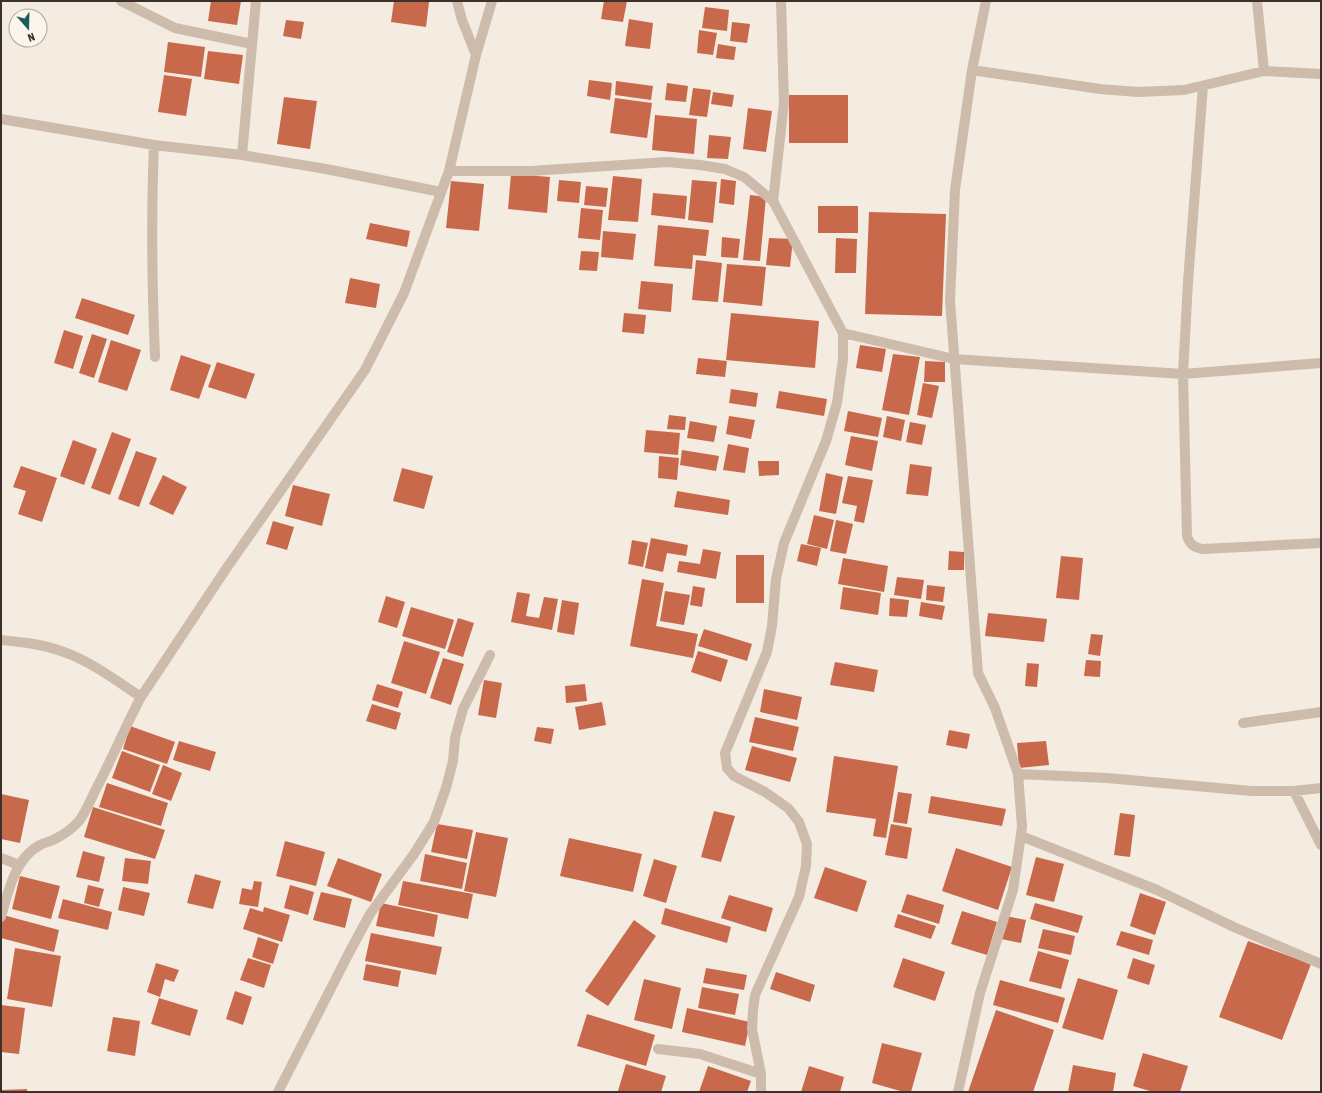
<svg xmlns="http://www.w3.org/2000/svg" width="1322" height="1093" font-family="'Asap Condensed',sans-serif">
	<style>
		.building { fill: #c8694b }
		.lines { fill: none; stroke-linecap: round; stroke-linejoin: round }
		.minor { stroke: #cdbbac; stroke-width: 10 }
	</style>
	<rect width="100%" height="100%" fill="#f4ebe1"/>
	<!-- building -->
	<path class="building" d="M211,1H241L237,25L208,21Z
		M394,1L429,2L426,27L391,22Z
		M604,1H627L623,22L601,19Z
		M705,7L729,10L727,31L702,28Z
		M629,19L653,23L650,49L625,46Z
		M286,20L304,22L301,39L283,36Z
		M732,22L750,24L747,43L730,41Z
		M699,30L717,33L713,55L697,53Z
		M168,42L205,47L201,77L164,72Z
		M718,44L736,47L734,60L716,58Z
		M208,51L243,55L239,84L204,79Z
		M164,75L192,79L186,116L158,112Z
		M589,80L612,83L610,100L587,96Z
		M616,81L653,86L651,100L615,95Z
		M667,83L688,86L686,102L665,100Z
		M693,88L711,90L707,117L689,115Z
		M713,92L734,95L732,107L711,104Z
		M789,95H848V143H789Z
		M284,97L317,101L310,149L277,144Z
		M615,98L652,103L647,138L610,133Z
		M748,108L772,111L766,152L743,149Z
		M655,115L697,119L694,154L652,150Z
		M709,135L731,137L728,159L707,158Z
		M511,174L550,177L547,213L508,209Z
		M613,176L642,179L638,222L608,220Z
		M721,179L736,181L734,205L719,203Z
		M559,180L581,182L579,203L557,201Z
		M692,180L717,182L713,223L688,220Z
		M451,181L484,184L479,231L446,228Z
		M586,186L608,188L606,207L584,205Z
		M653,193L687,196L685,219L651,215Z
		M750,195L766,197L760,261L743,260Z
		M818,206H858V233H818Z
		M581,208L603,210L600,240L578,238Z
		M869,212L946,214L942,316L865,314Z
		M370,223L410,231L407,247L366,239Z
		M658,225L709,230L706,256L693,255L692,269L654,266Z
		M603,231L636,234L633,260L601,257Z
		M722,237L740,239L738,258L721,257Z
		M769,238L793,239L790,267L766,265Z
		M836,238L857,239L856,273H835Z
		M581,251L599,252L597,271L579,270Z
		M696,260L722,263L718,302L692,300Z
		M727,264L766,267L762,306L723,302Z
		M350,278L380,284L376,308L345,303Z
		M641,281L673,284L671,312L638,309Z
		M82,298L135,315L128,335L75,318Z
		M624,313L646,315L644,334L622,332Z
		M731,313L819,321L815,368L726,360Z
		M64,330L83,336L73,369L54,363Z
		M92,334L107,339L94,378L79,373Z
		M111,340L141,350L127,391L98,382Z
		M860,345L886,349L882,372L856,368Z
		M893,354L920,357L909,415L882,410Z
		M181,355L211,365L199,399L170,390Z
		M698,358L727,361L725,377L696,374Z
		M925,361L945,362V382H924Z
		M217,362L255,374L246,399L208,387Z
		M923,383L939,386L932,418L917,415Z
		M731,389L758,393L756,407L729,403Z
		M779,391L827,399L824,416L776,408Z
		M848,411L882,418L878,437L844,431Z
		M669,415L686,417L685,430L667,429Z
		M729,416L755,420L751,439L726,434Z
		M887,416L905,420L901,441L883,437Z
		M690,421L717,426L714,442L687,438Z
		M910,422L926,425L922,445L906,442Z
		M646,430L680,433L678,455L644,452Z
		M112,432L131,439L110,495L91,488Z
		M851,436L878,441L872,471L845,465Z
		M73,440L97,449L84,485L60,476Z
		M728,444L749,448L745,473L723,470Z
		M682,450L719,456L716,471L680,465Z
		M136,451L157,458L139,507L118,499Z
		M659,456L679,458L677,480L658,478Z
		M758,461H779V475L759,476Z
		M910,464L932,467L928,496L906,494Z
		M21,466L57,478L42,522L18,514L26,491L13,487Z
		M402,468L433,476L424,509L393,501Z
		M826,473L843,477L836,514L819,511Z
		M163,475L187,487L173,515L149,504Z
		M848,476L873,480L864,523L854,521L857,506L842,503Z
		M293,485L330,494L322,526L285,516Z
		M677,491L730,500L728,515L674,507Z
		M814,515L834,520L827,549L807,544Z
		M836,520L853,524L846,554L830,551Z
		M273,521L294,527L287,550L266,544Z
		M651,538L688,545L686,556L667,553L663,572L645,568Z
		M632,540L648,543L643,567L628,564Z
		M801,544L821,548L817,566L797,561Z
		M703,549L721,552L716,579L677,572L679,561L700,564Z
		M949,551L964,552V570H948Z
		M736,555H764V603H736Z
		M1061,556L1083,558L1079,600L1056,598Z
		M843,558L888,566L884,592L838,584Z
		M897,577L924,580L921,599L894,595Z
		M642,579L664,583L656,626L698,634L693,658L630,646Z
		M927,585L945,587L943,602L926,600Z
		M693,586L705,588L702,607L690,605Z
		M843,587L881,593L878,615L840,609Z
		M665,591L690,595L684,625L660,621Z
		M517,592L530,594L526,616L539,618L544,597L558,599L552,630L511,622Z
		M386,596L405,602L397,628L378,622Z
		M890,598L909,600L907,617L889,616Z
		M562,600L579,603L574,635L557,632Z
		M921,602L945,606L942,620L919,616Z
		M411,607L454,620L445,649L402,636Z
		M988,613L1047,619L1044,642L985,636Z
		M458,618L474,623L463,657L447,652Z
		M704,629L752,644L747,661L698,646Z
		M1091,634L1103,635L1100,656L1088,654Z
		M404,641L440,652L426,694L391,683Z
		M698,651L728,660L721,682L691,672Z
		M443,658L464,664L451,705L430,698Z
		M1086,660L1101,661L1100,677L1084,676Z
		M835,662L878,670L874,692L830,685Z
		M1027,663L1039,664L1037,687L1025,686Z
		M484,680L502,683L496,718L478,715Z
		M377,684L403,692L398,708L372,700Z
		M585,684L587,701L566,703L565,686Z
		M764,689L802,697L797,720L760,712Z
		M602,702L606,725L579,730L575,707Z
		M372,704L401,713L396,730L366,721Z
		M755,717L799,727L793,751L749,742Z
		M130,726L175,742L167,764L123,749Z
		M537,727L554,729L551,744L534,741Z
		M949,730L970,734L967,749L946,745Z
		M179,741L216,752L210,771L173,760Z
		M1046,741L1049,765L1019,768L1017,743Z
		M752,746L797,758L790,782L745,770Z
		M122,751L160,765L150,792L112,778Z
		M834,756L898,766L886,838L873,836L876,819L826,812Z
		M163,765L182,773L171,801L152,794Z
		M107,783L168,803L161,826L99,807Z
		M898,792L912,794L907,824L893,822Z
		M1,794L29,800L20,843L1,839Z
		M931,796L1006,809L1002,826L928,813Z
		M93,807L165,830L155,859L84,837Z
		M714,811L735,816L721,862L701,857Z
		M1120,813L1135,815L1130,857L1114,855Z
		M437,824L473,830L467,859L431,852Z
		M891,824L912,828L907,859L885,855Z
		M476,832L508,838L496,897L464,891Z
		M569,838L642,854L633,892L560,876Z
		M285,841L325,852L316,886L276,876Z
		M956,848L1012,867L998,910L942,891Z
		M83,851L105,857L99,882L76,877Z
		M425,854L467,863L462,889L420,881Z
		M1036,857L1064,864L1054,902L1026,895Z
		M125,858L151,861L148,884L122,881Z
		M338,858L382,874L371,902L327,886Z
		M654,859L677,866L666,903L643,896Z
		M825,867L867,881L857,912L814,898Z
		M195,874L221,881L213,909L187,903Z
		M20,876L60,886L51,919L12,909Z
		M254,881L262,882L258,907L239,904L242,888L252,890Z
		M403,881L473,894L468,919L398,905Z
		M88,885L104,889L99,907L84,903Z
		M290,885L314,892L308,915L284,908Z
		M123,887L150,893L144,916L118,910Z
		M321,892L352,899L345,928L313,920Z
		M1140,893L1166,902L1155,935L1130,926Z
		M907,894L944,905L939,924L901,912Z
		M729,895L773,908L766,932L721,918Z
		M63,899L112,912L108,930L58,918Z
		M381,903L438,915L434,937L376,926Z
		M1035,903L1083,916L1078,933L1030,919Z
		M264,907L290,915L282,942L243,929L250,908L263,912Z
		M665,908L731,927L727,943L661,924Z
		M962,911L997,922L987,955L951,944Z
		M898,914L936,926L931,939L894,927Z
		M3,915L59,930L54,952L1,938V921Z
		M1006,916L1026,920L1021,943L1001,939Z
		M634,920L656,936L608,1006L585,991Z
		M1043,929L1075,936L1071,955L1038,948Z
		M1121,931L1153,940L1149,955L1116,945Z
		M371,933L442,947L436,975L365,961Z
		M258,937L279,944L273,964L252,957Z
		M1248,941L1311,964L1282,1040L1219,1017Z
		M15,948L61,956L52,1007L7,999Z
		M1038,951L1069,960L1061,989L1029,981Z
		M248,958L271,965L264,988L240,980Z
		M903,958L945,972L935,1001L893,987Z
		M1133,958L1155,965L1149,985L1127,978Z
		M156,963L179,970L174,982L165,979L160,997L147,992Z
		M366,964L401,971L398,987L363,980Z
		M706,968L747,975L744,990L703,983Z
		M776,972L815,985L810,1002L770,989Z
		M1078,978L1118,990L1103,1040L1062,1028Z
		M644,979L681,988L672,1029L634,1020Z
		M1000,980L1065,998L1058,1023L993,1005Z
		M702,987L739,994L735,1015L698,1008Z
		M235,991L252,997L243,1025L226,1019Z
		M159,998L198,1010L190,1036L151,1024Z
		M1,1005L25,1008L19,1054L1,1052Z
		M687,1008L750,1022L745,1046L682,1032Z
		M996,1010L1054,1030L1033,1092H968Z
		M587,1014L655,1035L646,1066L577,1046Z
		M113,1017L140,1021L135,1056L107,1051Z
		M882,1043L922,1053L911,1092H904L872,1083Z
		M1143,1053L1188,1066L1180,1092H1153L1133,1086Z
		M626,1064L666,1076L661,1092H622L618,1091Z
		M1073,1065L1116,1073L1113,1092H1068Z
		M708,1066L751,1081L747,1092H699Z
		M809,1066L844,1077L840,1092H801Z
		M27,1089V1092H1V1090Z"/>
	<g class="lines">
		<!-- minor -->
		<path class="minor" d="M121,1L175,28L252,44
			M1257,1L1264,71
			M476,55L492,1
			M972,70L1100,89L1138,92L1184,90L1264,71L1321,74
			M1203,86L1188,282L1183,374L1187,536C1190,545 1194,547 1202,549L1321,543
			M1,119L154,145L242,155L326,169L441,192
			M154,145C151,215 152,286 155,357
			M242,155L256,1
			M449,171H531L667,162L700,165L725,169L744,177L773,201L843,333V359L837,403L826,441L784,543L776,579L772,626L767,652L725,753L727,768L734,776L765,792L788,808L799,822L807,844L806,866L799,897L755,995L753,1010L752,1029L761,1074V1092
			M773,201L784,103L781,1
			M843,333L954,359L1183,374L1321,363
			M1,640C21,642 42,644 61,651C89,660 117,681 141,697
			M1243,723L1321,712
			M1018,774L1107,778L1251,791H1294L1321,788
			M1294,791L1321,845
			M1021,836L1157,890L1236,928L1321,964
			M1,858L19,865
			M1,917C8,892 15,858 40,845C45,842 50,842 55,839C63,835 72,829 79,821C86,812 91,799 96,789C112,759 125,727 141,697L226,569L365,370L404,293L449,171L476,55L462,20L457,1
			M658,1049L700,1054L761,1074
			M278,1092L350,951L370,914L414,854L434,822L446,788L453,761L455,738L463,709L490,655
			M958,1092L980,993L1013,890L1022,827L1018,774L995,708L978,673L950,300L955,190L972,70L986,1"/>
	</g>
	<!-- border -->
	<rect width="1322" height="1093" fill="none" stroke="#3b302b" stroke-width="4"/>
	<!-- north arrow -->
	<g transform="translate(28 28) rotate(160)"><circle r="19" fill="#fbf5ee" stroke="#aea6a0"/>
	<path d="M0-3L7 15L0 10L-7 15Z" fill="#1f5a5e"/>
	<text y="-6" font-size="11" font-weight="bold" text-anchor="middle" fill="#3b302b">N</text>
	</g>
</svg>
